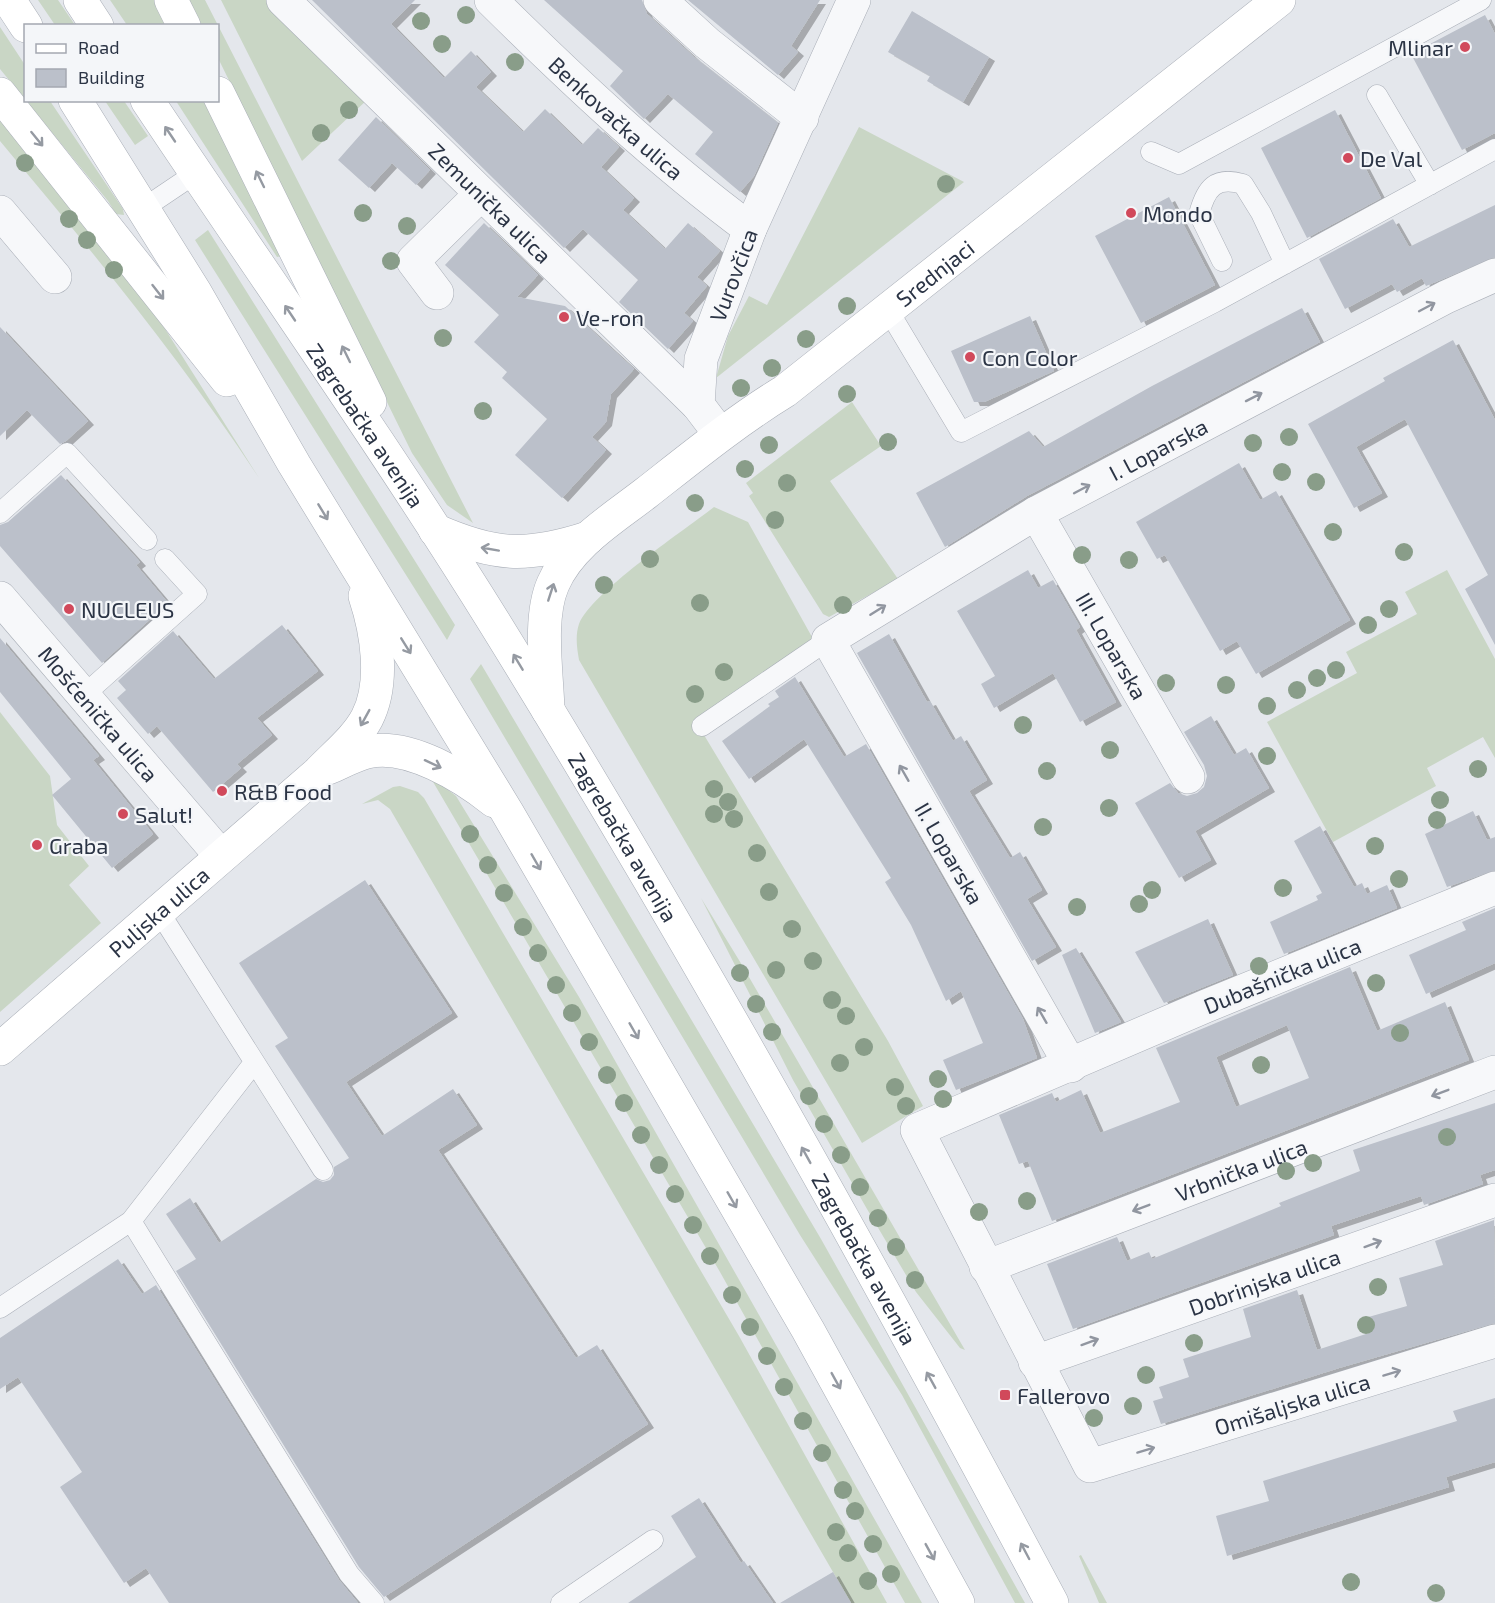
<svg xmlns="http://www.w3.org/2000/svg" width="1495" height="1603" font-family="'Exo 2',sans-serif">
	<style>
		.grass { fill: #c9d6c5 }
		.building { fill: #bbc0ca; fill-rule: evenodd; filter: url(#shadow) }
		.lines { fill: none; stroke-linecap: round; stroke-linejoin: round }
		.lane-casing { stroke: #a9aeb7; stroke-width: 21 }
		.street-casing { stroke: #a9aeb7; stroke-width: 34 }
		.secondary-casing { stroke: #a9aeb7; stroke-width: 34 }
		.lane { stroke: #f7f8fa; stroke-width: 20 }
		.street { stroke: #f7f8fa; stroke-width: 33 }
		.secondary { stroke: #fff; stroke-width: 33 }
		.tree { fill: #899d89 }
		.oneway { stroke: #959aa2 }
		.oneway2 { stroke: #9196a0 }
		.poi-dot { fill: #d1495b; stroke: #f4f6f9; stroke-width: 2 }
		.labels { text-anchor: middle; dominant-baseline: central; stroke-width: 4.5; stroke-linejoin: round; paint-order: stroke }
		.poi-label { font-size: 22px; fill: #2b3445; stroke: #f4f6f9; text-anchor: start }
		.street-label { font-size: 22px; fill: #2b3445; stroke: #f4f6f9 }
	</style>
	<defs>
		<filter id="shadow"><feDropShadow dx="6" dy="4" stdDeviation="0" flood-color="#0004"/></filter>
	</defs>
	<rect width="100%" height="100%" fill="#e4e7ec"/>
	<!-- grass -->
	<path class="grass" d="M38,0H58L75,25H55Z
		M110,0H154L167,25H127Z
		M189,0H205L473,523L447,505L412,453L218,58V26L201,25Z
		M221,0H271L368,99L302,161Z
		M0,27L25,65L26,100L50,101L123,209L124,215L116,214L108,201L0,69Z
		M105,101H124L148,136L135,145Z
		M176,101H206L281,256L277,257Z
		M0,119L155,313L259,478C181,359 91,250 0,141Z
		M859,127L964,182L716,378L728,336L749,296L767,305Z
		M208,230L455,625L447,640L195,240Z
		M852,402L881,446L830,481L898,579L829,617L823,614L749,496L753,493L746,483Z
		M714,507L748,522L812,637L806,650L695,720L888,1041L923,1106L862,1143L579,660C577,648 575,636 579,624C592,592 682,532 714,507Z
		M1447,570L1495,659V758L1483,737L1427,768L1436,786L1333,842L1267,722L1357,673L1346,652L1417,614L1405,592Z
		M481,664L821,1239L1025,1603H1015L902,1395L800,1235L470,679Z
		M0,712L50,776L57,825L89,866L69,885L101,923L0,1012Z
		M429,775L456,796L579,997L922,1603H905L720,1272Z
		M400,786L418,792L424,798L739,1336L887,1603H851L390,809L378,800L362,804L393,787Z
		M701,898L742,965L965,1350L960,1348L916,1292L867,1209L793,1080Z
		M1081,1555L1107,1603H1099L1079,1556Z"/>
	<!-- building -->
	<path class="building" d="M312,0H415L391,24L444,78L471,51L491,72L476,87L523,132L545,109L582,145L598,128L619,147L601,167L634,198L623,210L665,249L688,223L720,251L697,277L707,286L684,313L693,321L668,349L619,302L638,280L583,229L564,248Z
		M544,0H642L647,14L694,57L778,123L754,176L740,192L695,154L713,132L668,94L644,119L610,86L623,71Z
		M688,0H820L791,46L798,52L778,75Z
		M912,11L989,57L963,102L927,81L930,76L888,52Z
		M1485,15L1495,34V133L1462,150L1411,54Z
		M1335,110L1381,198L1307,238L1261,148Z
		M376,117L430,170L416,185L392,163L369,188L338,160Z
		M1169,197L1215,285L1141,323L1095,236Z
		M1495,205V257L1426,286L1422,278L1397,292L1392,284L1345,309L1319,259L1393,219L1409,247Z
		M484,223L538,275L517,297L565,306L634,369L611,394L606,422L592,437L606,450L562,498L515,455L547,419L502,378L507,372L474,342L499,315L445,265Z
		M1302,308L1320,342L1027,496L945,547L916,493L1029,431L1043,447L1152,386Z
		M1030,316L1054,371L984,402H974L951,351Z
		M0,327L88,421L66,441L60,444L27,410L0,436Z
		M1453,340L1495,420V645L1465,589L1488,575L1405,419L1356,447L1382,493L1354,508L1308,424L1385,381L1383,378Z
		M1239,463L1260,500L1276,491L1350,620L1256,674L1237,641L1220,651L1165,555L1157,559L1136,522Z
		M61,475L140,562L136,565L168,603L102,663L0,546V525L8,522Z
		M1028,570L1038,588L1053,580L1080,627L1076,630L1116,702L1080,722L1053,673L994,708L981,684L995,676L957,611Z
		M282,625L318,671L257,718L272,735L237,764L241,768L213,792L157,726L148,734L117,698L126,690L118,681L173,631L214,679Z
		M889,634L927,702L930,701L953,741L961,736L987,780L969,791L1010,858L1020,852L1042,890L1027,899L1056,947L1032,961L857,653Z
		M0,638L99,756L93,760L153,834L112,868L52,795L71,779L0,692Z
		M795,677L844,757L866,744L1023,1019L1037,1058L956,1090L943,1060L983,1043L961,991L946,1001L911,925L885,882L891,878L804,739L749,779L722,741L770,706L768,704L779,697L775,691Z
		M1211,716L1234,755L1246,748L1269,788L1195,831L1211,860L1179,878L1135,803L1170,783L1178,793L1187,796L1197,793L1204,787L1207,776L1204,765L1184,732Z
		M1473,811L1487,840L1495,837V870L1447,887L1425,834Z
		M1320,826L1354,887L1362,883L1367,894L1387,885L1397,908L1284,954L1270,922L1318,900L1316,896L1322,893L1294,841Z
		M365,880L452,1013L346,1082L382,1136L453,1089L477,1125L438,1150L576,1358L597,1345L648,1424L384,1597L359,1567L176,1271L196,1259L166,1214L190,1198L219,1243L316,1179L323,1182L330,1180L334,1175V1167L349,1158L275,1046L288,1038L239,963Z
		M1495,908V963L1426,994L1409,955L1466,930L1462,922Z
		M1208,919L1233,975L1164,1003L1135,952Z
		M1076,948L1121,1022L1095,1033L1062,955Z
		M1350,967L1377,1031L1445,1002L1469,1060L1052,1221L1028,1161L1019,1164L999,1115L1052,1093L1056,1102L1081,1090L1100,1133L1180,1102L1156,1048ZM1287,1025L1309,1078L1236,1107L1216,1057Z
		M1495,1103V1170L1480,1175L1483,1184L1424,1205L1421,1196L1331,1226L1334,1235L1073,1329L1047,1264L1117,1237L1127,1261L1149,1252L1152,1259L1281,1206L1279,1203L1360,1171L1353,1150Z
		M1494,1220L1495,1323L1339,1368L1161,1424L1153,1401L1163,1398L1159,1387L1189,1377L1183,1359L1251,1337L1243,1309L1297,1290L1317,1350L1369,1333L1365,1318L1407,1306L1399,1278L1443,1265L1435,1241Z
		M118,1259L142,1294L156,1285L339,1580L358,1603H169L146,1568L124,1583L60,1487L82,1472L18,1377L0,1389V1338Z
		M1495,1398V1462L1446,1477L1449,1487L1227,1556L1216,1516L1269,1501L1263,1481L1457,1421L1453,1411Z
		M699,1498L741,1563L744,1561L773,1603H628L696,1557L671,1516Z
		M833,1572L851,1603H780Z"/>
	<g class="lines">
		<!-- lane casing -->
		<g class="lane-casing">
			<path id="lane" d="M1377,95L1430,185
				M1151,152L1179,164L1481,0
				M144,208L196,173
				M1222,261L1199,214C1206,188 1215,176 1243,184L1261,213L1285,264
				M888,310L961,432L1215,302L1495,149
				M0,513L67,453L147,540
				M84,695L197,594L165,559
				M702,726L828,640
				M158,910L323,1170
				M253,1064L131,1221L349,1574L374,1603
				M0,1308L131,1221
				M561,1603L653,1540"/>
		</g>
		<!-- street casing -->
		<g class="street-casing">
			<g id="street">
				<path id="s1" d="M283,0L698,405L720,434"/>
				<path id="s2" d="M491,0C573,81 657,160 750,229"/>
				<path d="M660,0L707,43L802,118"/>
				<path d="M0,212L55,277"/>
				<path d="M437,293L413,261L481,194"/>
				<path id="s3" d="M698,405L701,359L750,229L854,0"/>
				<path id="s4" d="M1036,513L1188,777"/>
				<path id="s5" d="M0,598L221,856"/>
				<path id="s6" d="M1495,888L1206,1006L917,1130L1090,1466L1495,1341"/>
				<path id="s7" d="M1071,1066L828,640L1036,513L1446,297L1495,275"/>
				<path id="s8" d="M986,1267L1495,1072"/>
				<path id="s9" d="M1035,1362L1495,1200"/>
			</g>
		</g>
		<!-- secondary casing -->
		<g class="secondary-casing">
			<g id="secondary">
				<path d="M9,0L26,26"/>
				<path d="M80,0L97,26"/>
				<path d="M171,0L184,26"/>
				<path d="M218,93L370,402"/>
				<path d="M0,94L227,380"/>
				<path d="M75,100L195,292L294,464L507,812L808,1330L958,1603"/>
				<path id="s10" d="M147,100C263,274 384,445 494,622C692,942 875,1271 1052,1603"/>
				<path d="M435,530C494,556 526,558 588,538"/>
				<path id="s11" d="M548,710C547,673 538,618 553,584C570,544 614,518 646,493C692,457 736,421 785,391L1279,0"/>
				<path d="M328,768C340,763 353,756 367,752C408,742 464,777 494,801"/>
				<path id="s12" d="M0,1049L318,773C334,756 356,739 367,718C385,683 377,632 365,596"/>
			</g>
		</g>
		<!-- lane -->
		<use href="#lane" class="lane"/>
		<!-- street -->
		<use href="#street" class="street"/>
		<!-- secondary -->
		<use href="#secondary" class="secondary"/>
	</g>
	<!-- trees -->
	<g class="tree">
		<circle cx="466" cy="15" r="9"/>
		<circle cx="421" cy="21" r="9"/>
		<circle cx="442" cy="44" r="9"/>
		<circle cx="515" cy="62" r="9"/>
		<circle cx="349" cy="110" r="9"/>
		<circle cx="321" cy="133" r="9"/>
		<circle cx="25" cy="163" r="9"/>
		<circle cx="946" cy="184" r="9"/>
		<circle cx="363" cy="213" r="9"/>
		<circle cx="69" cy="219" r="9"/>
		<circle cx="407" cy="226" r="9"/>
		<circle cx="87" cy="240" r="9"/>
		<circle cx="391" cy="261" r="9"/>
		<circle cx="114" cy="270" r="9"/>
		<circle cx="847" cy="306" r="9"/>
		<circle cx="443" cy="338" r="9"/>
		<circle cx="806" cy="339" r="9"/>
		<circle cx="772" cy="368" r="9"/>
		<circle cx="741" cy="388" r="9"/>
		<circle cx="847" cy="394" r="9"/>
		<circle cx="483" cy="411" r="9"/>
		<circle cx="1289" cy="437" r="9"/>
		<circle cx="888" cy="442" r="9"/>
		<circle cx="1253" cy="443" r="9"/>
		<circle cx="769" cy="445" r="9"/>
		<circle cx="745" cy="469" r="9"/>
		<circle cx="1282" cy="472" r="9"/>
		<circle cx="1316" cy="482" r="9"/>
		<circle cx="787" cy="483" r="9"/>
		<circle cx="695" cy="503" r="9"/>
		<circle cx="775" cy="520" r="9"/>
		<circle cx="1333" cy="532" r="9"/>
		<circle cx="1404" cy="552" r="9"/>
		<circle cx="1082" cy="555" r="9"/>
		<circle cx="650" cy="559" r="9"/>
		<circle cx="1129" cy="560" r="9"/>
		<circle cx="604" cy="585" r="9"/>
		<circle cx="700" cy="603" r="9"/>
		<circle cx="843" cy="605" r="9"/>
		<circle cx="1389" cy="609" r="9"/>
		<circle cx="1368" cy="625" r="9"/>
		<circle cx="1336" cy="670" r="9"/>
		<circle cx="724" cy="672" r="9"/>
		<circle cx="1317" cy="678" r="9"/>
		<circle cx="1166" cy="683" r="9"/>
		<circle cx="1226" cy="685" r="9"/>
		<circle cx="1297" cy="690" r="9"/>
		<circle cx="695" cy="694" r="9"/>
		<circle cx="1267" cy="706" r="9"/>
		<circle cx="1023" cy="725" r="9"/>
		<circle cx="1110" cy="750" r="9"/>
		<circle cx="1267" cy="756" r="9"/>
		<circle cx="1478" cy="769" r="9"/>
		<circle cx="1047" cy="771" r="9"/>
		<circle cx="714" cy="789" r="9"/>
		<circle cx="1440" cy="800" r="9"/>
		<circle cx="728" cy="802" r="9"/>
		<circle cx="1109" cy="808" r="9"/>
		<circle cx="714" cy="814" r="9"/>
		<circle cx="734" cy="819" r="9"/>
		<circle cx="1437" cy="820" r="9"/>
		<circle cx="1043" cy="827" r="9"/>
		<circle cx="470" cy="834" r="9"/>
		<circle cx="1375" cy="846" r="9"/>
		<circle cx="757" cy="853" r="9"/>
		<circle cx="488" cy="865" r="9"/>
		<circle cx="1399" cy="879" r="9"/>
		<circle cx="1283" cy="888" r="9"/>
		<circle cx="1152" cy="890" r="9"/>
		<circle cx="769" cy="892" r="9"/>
		<circle cx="504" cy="893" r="9"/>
		<circle cx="1139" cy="904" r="9"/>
		<circle cx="1077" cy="907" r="9"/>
		<circle cx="523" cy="927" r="9"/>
		<circle cx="792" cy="929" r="9"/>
		<circle cx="538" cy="953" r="9"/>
		<circle cx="813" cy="961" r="9"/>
		<circle cx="1259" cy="966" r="9"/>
		<circle cx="776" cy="970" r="9"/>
		<circle cx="740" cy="973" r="9"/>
		<circle cx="1376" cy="983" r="9"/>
		<circle cx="556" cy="985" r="9"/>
		<circle cx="832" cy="1000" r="9"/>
		<circle cx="756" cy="1004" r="9"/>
		<circle cx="572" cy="1013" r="9"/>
		<circle cx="846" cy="1016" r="9"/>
		<circle cx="772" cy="1032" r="9"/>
		<circle cx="1400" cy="1033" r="9"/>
		<circle cx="589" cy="1042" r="9"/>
		<circle cx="864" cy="1047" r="9"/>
		<circle cx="840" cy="1063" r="9"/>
		<circle cx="1261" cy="1065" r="9"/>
		<circle cx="607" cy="1075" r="9"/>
		<circle cx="938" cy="1079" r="9"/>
		<circle cx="895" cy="1087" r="9"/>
		<circle cx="809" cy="1096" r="9"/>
		<circle cx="943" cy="1099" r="9"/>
		<circle cx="624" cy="1103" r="9"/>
		<circle cx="906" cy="1106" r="9"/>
		<circle cx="824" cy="1124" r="9"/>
		<circle cx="641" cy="1135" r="9"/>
		<circle cx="1447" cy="1137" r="9"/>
		<circle cx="841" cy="1155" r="9"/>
		<circle cx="1313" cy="1163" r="9"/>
		<circle cx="659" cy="1165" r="9"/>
		<circle cx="1286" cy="1171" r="9"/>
		<circle cx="860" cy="1187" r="9"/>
		<circle cx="675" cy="1194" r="9"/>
		<circle cx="1027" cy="1201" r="9"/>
		<circle cx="979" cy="1212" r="9"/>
		<circle cx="878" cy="1218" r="9"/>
		<circle cx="693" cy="1225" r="9"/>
		<circle cx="896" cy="1247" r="9"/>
		<circle cx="710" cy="1256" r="9"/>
		<circle cx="915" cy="1280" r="9"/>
		<circle cx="1378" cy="1287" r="9"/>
		<circle cx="732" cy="1295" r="9"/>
		<circle cx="1366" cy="1325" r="9"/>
		<circle cx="750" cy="1327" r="9"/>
		<circle cx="1194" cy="1343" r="9"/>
		<circle cx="767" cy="1356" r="9"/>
		<circle cx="1146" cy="1375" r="9"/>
		<circle cx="784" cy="1387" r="9"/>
		<circle cx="1133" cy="1406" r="9"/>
		<circle cx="1094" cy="1418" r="9"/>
		<circle cx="803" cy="1421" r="9"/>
		<circle cx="822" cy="1453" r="9"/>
		<circle cx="843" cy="1490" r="9"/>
		<circle cx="855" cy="1511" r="9"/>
		<circle cx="836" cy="1532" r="9"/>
		<circle cx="873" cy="1544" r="9"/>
		<circle cx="848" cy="1553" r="9"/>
		<circle cx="891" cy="1574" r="9"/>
		<circle cx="868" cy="1581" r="9"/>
		<circle cx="1351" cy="1582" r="9"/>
		<circle cx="1436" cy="1593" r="9"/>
	</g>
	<!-- one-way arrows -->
	<defs><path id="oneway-shaft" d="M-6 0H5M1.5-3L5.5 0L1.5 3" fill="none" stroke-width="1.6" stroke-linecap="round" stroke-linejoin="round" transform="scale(1.5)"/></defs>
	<g class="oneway">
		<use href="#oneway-shaft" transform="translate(170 134) rotate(-124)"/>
		<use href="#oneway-shaft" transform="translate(37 139) rotate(51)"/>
		<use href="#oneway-shaft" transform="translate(260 179) rotate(-116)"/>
		<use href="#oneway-shaft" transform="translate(158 292) rotate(52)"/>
		<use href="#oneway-shaft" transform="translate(290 313) rotate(-124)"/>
		<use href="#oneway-shaft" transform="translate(346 354) rotate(-116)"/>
		<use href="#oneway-shaft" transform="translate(323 512) rotate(59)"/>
		<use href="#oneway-shaft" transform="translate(490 549) rotate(-170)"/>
		<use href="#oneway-shaft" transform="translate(551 592) rotate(-72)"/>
		<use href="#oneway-shaft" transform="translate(406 646) rotate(58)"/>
		<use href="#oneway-shaft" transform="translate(518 662) rotate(-121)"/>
		<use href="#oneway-shaft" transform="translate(365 718) rotate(119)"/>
		<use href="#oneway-shaft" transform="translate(433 764) rotate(25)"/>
		<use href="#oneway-shaft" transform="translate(536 862) rotate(60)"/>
		<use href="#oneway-shaft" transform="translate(634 1031) rotate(60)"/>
		<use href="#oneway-shaft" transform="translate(806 1155) rotate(-119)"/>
		<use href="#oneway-shaft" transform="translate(732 1200) rotate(60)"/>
		<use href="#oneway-shaft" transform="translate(931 1380) rotate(-119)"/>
		<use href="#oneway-shaft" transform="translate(836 1381) rotate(61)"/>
		<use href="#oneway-shaft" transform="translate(1025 1551) rotate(-118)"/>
		<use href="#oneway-shaft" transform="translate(930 1552) rotate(61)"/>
	</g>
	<g class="oneway2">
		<use href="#oneway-shaft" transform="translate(1427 307) rotate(-28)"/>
		<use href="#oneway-shaft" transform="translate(1254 397) rotate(-27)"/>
		<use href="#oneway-shaft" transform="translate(1082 489) rotate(-28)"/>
		<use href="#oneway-shaft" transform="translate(878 610) rotate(-32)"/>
		<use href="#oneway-shaft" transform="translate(904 773) rotate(-120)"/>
		<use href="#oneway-shaft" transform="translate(1042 1015) rotate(-120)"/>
		<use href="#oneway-shaft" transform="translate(1440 1093) rotate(159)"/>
		<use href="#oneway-shaft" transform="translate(1141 1208) rotate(159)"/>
		<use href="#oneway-shaft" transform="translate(1373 1244) rotate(-20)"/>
		<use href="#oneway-shaft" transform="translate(1090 1342) rotate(-20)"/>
		<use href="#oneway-shaft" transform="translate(1392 1373) rotate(-17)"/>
		<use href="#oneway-shaft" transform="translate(1146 1450) rotate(-17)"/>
	</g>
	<!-- markers -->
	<g class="poi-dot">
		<circle cx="1465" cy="47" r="6"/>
		<circle cx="1348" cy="158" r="6"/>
		<circle cx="1131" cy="213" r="6"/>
		<circle cx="564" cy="317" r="6"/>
		<circle cx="970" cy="357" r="6"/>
		<circle cx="69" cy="609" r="6"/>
		<circle cx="222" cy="791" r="6"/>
		<circle cx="123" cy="814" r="6"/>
		<circle cx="37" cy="845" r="6"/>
		<rect x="999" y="1389" width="12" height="12" rx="3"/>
	</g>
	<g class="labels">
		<!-- poi labels -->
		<g class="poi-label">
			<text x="1453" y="47" text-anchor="end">Mlinar</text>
			<text x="1360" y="158">De Val</text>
			<text x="1143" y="213">Mondo</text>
			<text x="576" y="317">Ve-ron</text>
			<text x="982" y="357">Con Color</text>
			<text x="81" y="609">NUCLEUS</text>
			<text x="234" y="791">R&amp;B Food</text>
			<text x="135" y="814">Salut!</text>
			<text x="49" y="845">Graba</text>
			<text x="1017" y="1395">Fallerovo</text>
		</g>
		<!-- street labels -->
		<g class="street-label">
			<text stroke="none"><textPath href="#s2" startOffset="172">Benkovačka ulica</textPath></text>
			<text stroke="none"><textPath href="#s1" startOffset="290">Zemunička ulica</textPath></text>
			<text stroke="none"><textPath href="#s11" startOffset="622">Srednjaci</textPath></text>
			<text stroke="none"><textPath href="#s3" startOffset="136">Vurovčica</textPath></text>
			<text stroke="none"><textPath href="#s10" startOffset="392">Zagrebačka avenija</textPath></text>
			<text stroke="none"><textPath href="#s7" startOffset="872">I. Loparska</textPath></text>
			<text stroke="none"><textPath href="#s4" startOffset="153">III. Loparska</textPath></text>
			<text stroke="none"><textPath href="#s5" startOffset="152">Mošćenička ulica</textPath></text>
			<text stroke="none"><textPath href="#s10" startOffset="878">Zagrebačka avenija</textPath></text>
			<text transform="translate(950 853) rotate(60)">II. Loparska</text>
			<text stroke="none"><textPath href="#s12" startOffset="210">Puljska ulica</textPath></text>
			<text transform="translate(1282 975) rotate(-22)">Dubašnička ulica</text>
			<text stroke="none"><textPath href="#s8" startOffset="273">Vrbnička ulica</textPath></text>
			<text stroke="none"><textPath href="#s10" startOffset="1364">Zagrebačka avenija</textPath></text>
			<text stroke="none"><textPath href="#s9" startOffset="243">Dobrinjska ulica</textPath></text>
			<text stroke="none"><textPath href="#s6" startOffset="1216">Omišaljska ulica</textPath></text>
		</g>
	</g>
	<!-- legend -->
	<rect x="24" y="24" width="195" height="78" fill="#f4f6f9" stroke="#a4a8b1" stroke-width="1.5"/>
	<rect x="36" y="44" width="30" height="9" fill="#ffffff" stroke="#a4a8b1" stroke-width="1.5"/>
	<text x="78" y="54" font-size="18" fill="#2b3445">Road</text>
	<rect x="36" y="69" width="30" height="18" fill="#bbc0ca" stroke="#a4a8b1" stroke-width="1.5"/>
	<text x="78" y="84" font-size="18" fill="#2b3445">Building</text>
</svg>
